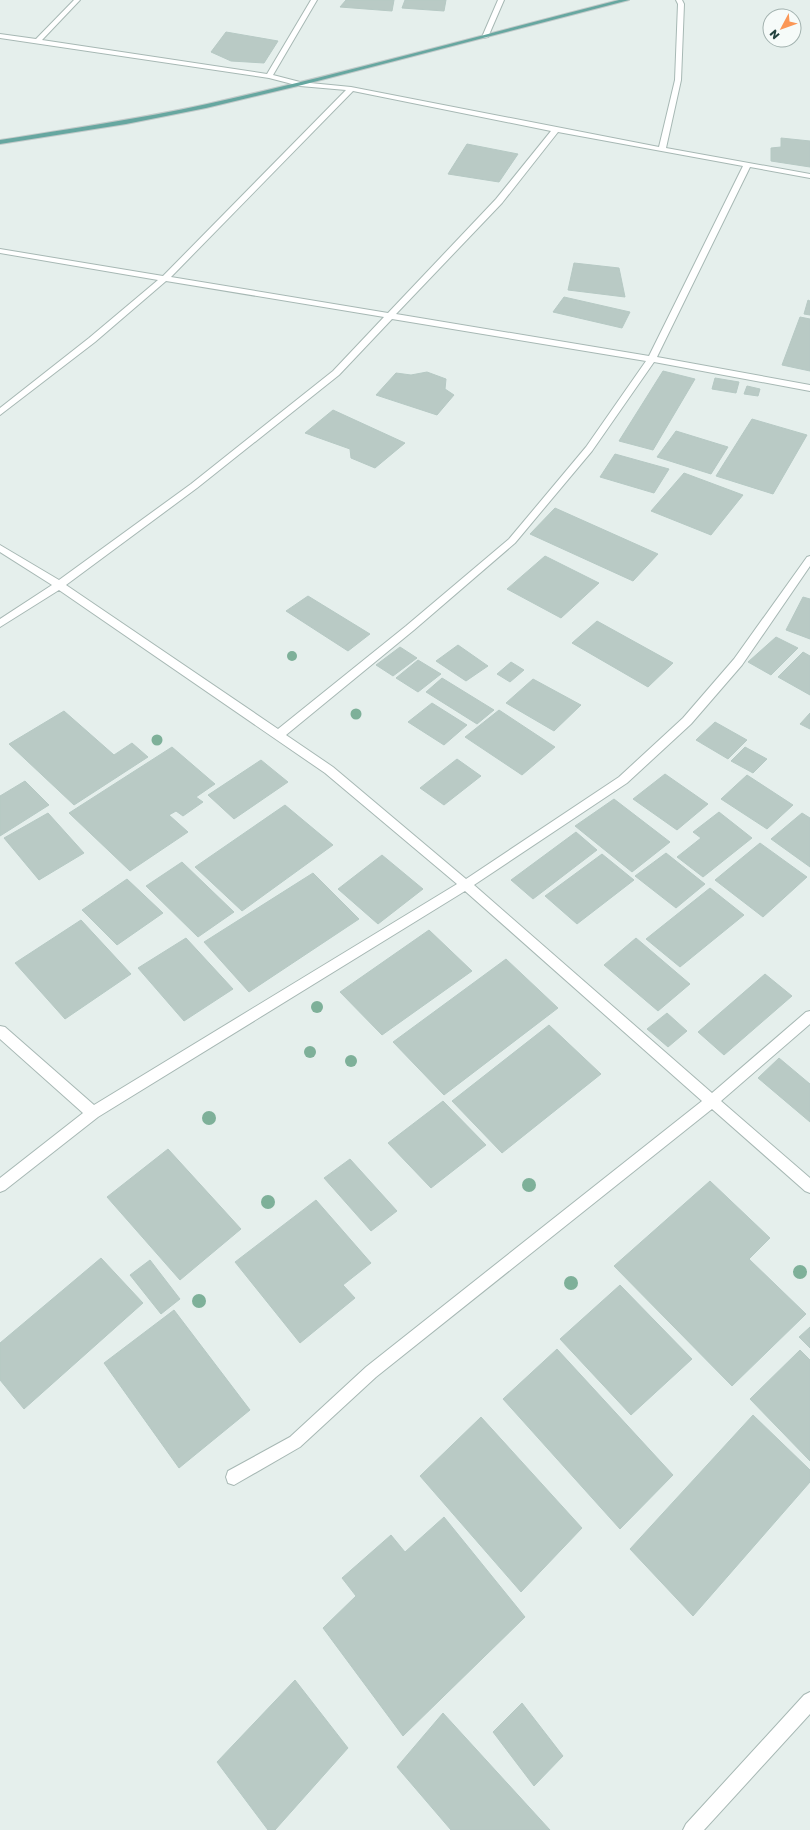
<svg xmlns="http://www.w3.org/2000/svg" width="810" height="1830" font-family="'Golos Text',sans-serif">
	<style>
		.building { fill: #b9cac5; stroke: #b6c9c4 }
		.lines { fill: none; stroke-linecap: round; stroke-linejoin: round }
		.minor-casing { stroke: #a7b8b4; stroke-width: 2 }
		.major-casing { stroke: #c1cac9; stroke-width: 2 }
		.minor { fill: #fff; fill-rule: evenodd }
		.major { fill: #66a7a0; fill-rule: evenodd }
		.tree { fill: #7eb099 }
	</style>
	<rect width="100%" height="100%" fill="#e5efec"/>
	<!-- building -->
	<path class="building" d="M346,0H394L392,11L340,7Z
		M405,0H446L444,11L402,8Z
		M226,32L278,41L264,63L231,61L211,52Z
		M781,138L810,141V167L771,161V148L781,147Z
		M467,144L518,154L499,182L448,174Z
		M574,263L619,268L625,297L568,290Z
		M564,297L630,312L622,328L553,312Z
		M808,300L810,301V315L804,314Z
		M800,317L810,319V371L782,365Z
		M663,371L695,379L653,450L619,441Z
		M427,372L446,379L445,389L454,395L437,415L376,395L396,373L411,375Z
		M715,378L739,382L736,393L712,389Z
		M747,386L760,389L758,396L744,394Z
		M333,410L405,443L375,468L351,458L350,449L305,433Z
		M752,419L807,435L773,494L716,476Z
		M676,431L728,447L711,474L657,457Z
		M615,454L669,469L654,493L600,477Z
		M684,473L743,495L711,535L651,511Z
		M555,508L658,554L633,581L530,534Z
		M545,556L599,583L561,618L507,589Z
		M308,596L370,634L348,651L286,611Z
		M803,597L810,599V639L786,630Z
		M597,621L673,663L648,687L572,643Z
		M776,637L798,648L771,675L748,662Z
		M458,645L488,666L466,681L436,661Z
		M400,647L417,658L393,676L376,665Z
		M803,652L810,656V695L778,677Z
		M418,660L441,674L418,692L396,678Z
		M511,662L524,670L510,682L497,674Z
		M442,678L494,710L477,724L426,692Z
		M533,679L581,705L554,731L506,703Z
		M432,703L467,725L444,745L408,722Z
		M499,710L555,747L522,775L465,737Z
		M64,711L114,755L132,743L148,757L74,805L9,744Z
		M810,713V729L800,724Z
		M715,722L747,740L728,759L696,740Z
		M172,747L215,784L196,797L203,802L183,816L176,811L169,815L188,832L130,871L69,813Z
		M745,747L767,759L753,773L731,761Z
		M457,759L481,776L444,805L420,788Z
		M261,760L288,782L234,819L208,795Z
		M665,774L708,804L677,830L633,799Z
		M747,775L793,805L767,829L721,799Z
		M25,781L49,805L0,836V796Z
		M614,799L670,842L632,872L575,826Z
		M285,805L333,845L242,911L195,867Z
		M719,812L752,838L703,877L677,857L701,838L693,832Z
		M48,813L84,853L39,880L4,838Z
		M802,813L810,818V867L771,839Z
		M576,832L597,850L533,899L511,880Z
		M760,843L807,877L763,917L715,880Z
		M666,853L705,884L676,908L635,876Z
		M602,854L634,880L577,924L545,896Z
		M382,855L423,889L378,924L338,889Z
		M182,862L234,912L198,937L146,886Z
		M313,873L359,919L249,992L204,942Z
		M127,879L163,913L117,945L82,910Z
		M710,888L744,915L680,967L646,939Z
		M81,920L131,974L65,1019L15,963Z
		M429,930L472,971L382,1035L340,992Z
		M186,938L233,989L184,1021L138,968Z
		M636,938L690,984L658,1011L604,965Z
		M506,959L558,1008L444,1095L393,1042Z
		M765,974L792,996L724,1055L698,1032Z
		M667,1013L687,1031L668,1047L647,1029Z
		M549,1025L601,1074L502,1153L452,1101Z
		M779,1058L810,1084V1122L758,1078Z
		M443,1101L486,1145L431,1188L388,1143Z
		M168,1149L241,1229L180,1280L107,1197Z
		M350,1159L397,1211L371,1231L324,1178Z
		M710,1181L770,1238L749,1259L806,1314L732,1386L614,1266Z
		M316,1200L371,1263L343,1285L355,1298L300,1343L235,1262Z
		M101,1258L143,1303L24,1409L0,1380V1343Z
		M150,1260L180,1299L161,1314L130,1275Z
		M620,1285L692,1359L631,1415L560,1339Z
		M174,1310L250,1410L179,1468L104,1363Z
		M810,1327V1348L799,1337Z
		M557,1349L673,1475L620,1529L503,1399Z
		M800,1350L810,1360V1461L750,1399Z
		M753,1415L810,1470V1482L693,1616L630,1549Z
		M481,1417L582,1528L521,1592L420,1476Z
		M444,1517L525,1617L403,1736L323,1628L356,1596L342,1578L391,1535L405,1552Z
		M295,1680L348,1748L275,1830H268L217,1762Z
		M522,1703L563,1756L534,1786L493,1732Z
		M443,1713L550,1830H451L397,1767Z"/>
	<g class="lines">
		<!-- minor casing -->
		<g class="minor-casing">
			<path id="minor" d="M74,0H80L42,40L267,74L311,0H317L273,75L300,82L351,87L659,147L675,80L678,4L676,0H682L684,4L681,80L666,148L810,174V178L750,167L657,357L810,385V391L654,362L592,451L515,543L414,630L286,735L333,767L466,879L619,777L683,718L734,659L807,557L810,556V566L742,665L691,724L627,783L474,885L712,1093L806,1012L810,1011V1024L721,1101L810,1178V1193L805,1191L712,1109L376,1377L300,1447L234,1485L228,1483L226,1477L228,1471L290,1437L366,1367L702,1101L465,891L98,1117L5,1190L0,1192V1178L83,1113L0,1039V1026L5,1027L94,1105L457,884L325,773L59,590L0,627V619L52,585L0,552V545L59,580L191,484L333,371L384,317L166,281L95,342L0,415V408L89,338L158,280L0,253V249L163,276L346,90L300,86L269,78L0,38V34L36,39ZM353,91L551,131L496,199L388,313L171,277ZM558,132L743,166L649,356L396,314L502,203ZM392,319L646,361L586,447L509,539L406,626L278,729L66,585L197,488L339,375Z
				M498,0H504L488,37L483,38L482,37Z
				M810,1692V1714L704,1830H683L686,1824L804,1695Z"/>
		</g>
		<!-- major casing -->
		<g class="major-casing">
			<path id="major" d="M619,0H629L302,85L206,108L126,124L0,144V140C69,129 139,119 207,104C345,73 482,35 619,0Z"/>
		</g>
		<!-- minor -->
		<use href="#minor" class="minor"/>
		<!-- major -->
		<use href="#major" class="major"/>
	</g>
	<!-- trees -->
	<g class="tree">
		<circle cx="292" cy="656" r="5"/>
		<circle cx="356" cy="714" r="5.5"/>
		<circle cx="157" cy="740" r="5.5"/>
		<circle cx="317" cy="1007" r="6"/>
		<circle cx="310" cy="1052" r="6"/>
		<circle cx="351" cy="1061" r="6"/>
		<circle cx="209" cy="1118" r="7"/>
		<circle cx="529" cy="1185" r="7"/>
		<circle cx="268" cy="1202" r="7"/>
		<circle cx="800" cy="1272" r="7"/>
		<circle cx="571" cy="1283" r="7"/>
		<circle cx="199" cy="1301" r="7"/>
	</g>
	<!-- north arrow -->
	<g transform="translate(782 28) rotate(229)"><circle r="19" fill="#f6fbf9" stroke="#a1b1ae"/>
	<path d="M0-3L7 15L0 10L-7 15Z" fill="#fb9756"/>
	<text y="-6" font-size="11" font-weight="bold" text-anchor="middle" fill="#22423e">N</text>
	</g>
</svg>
